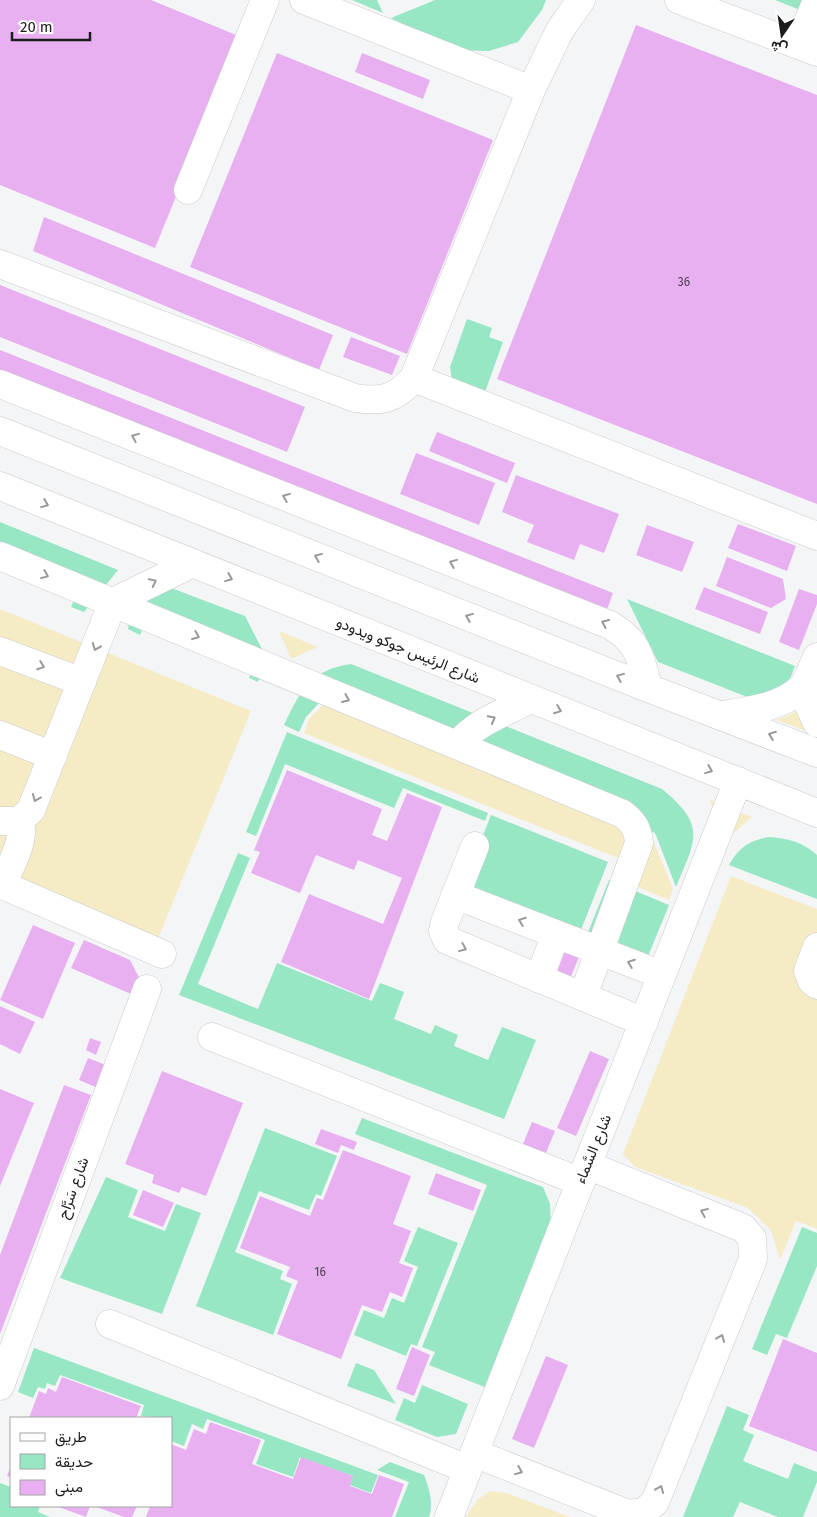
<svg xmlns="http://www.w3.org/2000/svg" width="817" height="1517" viewBox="0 0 817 1517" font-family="'Fira Sans',Vazirmatn,sans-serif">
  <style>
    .green { fill: #97e7c4 }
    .sand { fill: #f5ecc6 }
    .building { fill: #e8b0f1 }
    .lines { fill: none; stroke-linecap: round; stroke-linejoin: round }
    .minor-casing { stroke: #c9cacc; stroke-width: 29 }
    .minor { stroke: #fff; stroke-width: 28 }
    .oneway { stroke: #989999 }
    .labels { text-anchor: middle; stroke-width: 5; stroke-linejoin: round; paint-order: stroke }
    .number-label { font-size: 12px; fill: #4e4151 }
    .street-label { font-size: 15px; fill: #1b1c1c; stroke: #fff }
  </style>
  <rect width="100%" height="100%" fill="#f4f5f7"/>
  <path class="green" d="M 352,0 L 377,0 L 383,13 Z
    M 435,0 L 546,0 L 542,10 L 518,42 L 489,51 L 456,50 L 391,18 Z
    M 775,0 L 803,0 L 800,10 Z
    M 467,319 L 492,328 L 489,337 L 503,342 L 485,392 L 452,380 L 450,367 Z
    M 0,522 L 118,570 L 84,612 L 71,607 L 78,591 L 0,559 Z
    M 137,575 L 245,616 L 267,659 L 258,682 L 249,678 L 255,661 L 147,618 L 140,635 L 128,629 Z
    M 627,599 L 795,666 L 788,684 L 755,700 L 658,662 Z
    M 351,664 L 662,789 C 707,826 696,839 676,887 L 655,833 L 322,700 L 306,717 L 299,732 L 284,725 C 301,690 310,670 351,664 Z
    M 287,732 L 488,813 L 485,821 L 403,788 L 394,808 L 285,764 L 256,836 L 246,832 Z
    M 491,815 L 608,862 L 573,950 L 490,917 L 498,897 L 464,883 Z
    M 768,837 C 788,838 802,842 817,855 L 817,899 L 729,865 C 739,847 749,841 768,837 Z
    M 238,853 L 250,858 L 198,984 L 258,1009 L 277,963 L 372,1001 L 380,983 L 404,992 L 394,1019 L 431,1034 L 435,1025 L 458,1035 L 454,1046 L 488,1060 L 502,1027 L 536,1040 L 504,1119 L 179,995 Z
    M 609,880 L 669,905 L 640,976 L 580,952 Z
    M 362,1118 L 543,1187 L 550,1204 L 551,1229 L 487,1388 L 429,1365 L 435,1352 L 422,1347 L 487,1185 L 355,1134 Z
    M 265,1128 L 337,1156 L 321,1196 L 316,1194 L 309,1210 L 259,1191 L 235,1252 L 283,1271 L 280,1279 L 292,1284 L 273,1335 L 196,1306 Z
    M 106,1177 L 138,1190 L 128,1217 L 165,1231 L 176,1204 L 201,1213 L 162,1314 L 60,1278 Z
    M 418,1227 L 458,1243 L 417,1346 L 411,1344 L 406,1356 L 354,1335 L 364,1310 L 384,1318 L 392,1298 L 404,1303 L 418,1267 L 404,1261 Z
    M 802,1227 L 817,1233 L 817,1266 L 787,1338 L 776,1334 L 767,1355 L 752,1349 Z
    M 34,1348 L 378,1475 L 371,1493 L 350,1485 L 353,1476 L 300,1457 L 293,1477 L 256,1464 L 265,1440 L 207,1419 L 203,1429 L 192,1424 L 184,1446 L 171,1441 L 171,1418 L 141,1416 L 144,1405 L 60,1375 L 55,1386 L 47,1383 L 45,1389 L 38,1387 L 33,1398 L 18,1392 Z
    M 356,1363 L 374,1370 L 396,1404 L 347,1386 Z
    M 422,1385 L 468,1404 L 456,1434 L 437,1437 L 395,1420 L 404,1398 L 415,1403 Z
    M 727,1406 L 749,1415 L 743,1430 L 754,1435 L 743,1461 L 788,1479 L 794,1463 L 817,1472 L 817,1482 L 803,1517 L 778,1517 L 740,1502 L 733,1517 L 683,1517 Z
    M 390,1462 L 424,1475 C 429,1488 434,1503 429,1517 L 395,1517 L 409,1482 L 377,1470 Z
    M 0,1483 L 11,1487 L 11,1506 L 40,1506 L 38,1512 L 50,1517 L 0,1517 Z"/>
  <path class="sand" d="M 0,609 L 251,711 L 155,946 L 0,882 Z
    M 279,631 L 318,647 L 291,659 Z
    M 323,705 L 651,835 L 673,889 L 669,900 L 611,876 L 618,858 L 304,733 L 309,719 Z
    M 802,709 L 813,734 L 777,720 Z
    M 710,800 L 752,817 L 722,843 Z
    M 731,876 L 817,909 L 817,1229 L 796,1221 L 780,1260 L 771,1230 L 748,1208 L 635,1167 L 623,1154 Z
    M 490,1491 L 507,1493 L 570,1517 L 466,1517 L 478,1499 Z"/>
  <path class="building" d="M 0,0 L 151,0 L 241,37 L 155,248 L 0,185 Z
    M 636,25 L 817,95 L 817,504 L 497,379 Z
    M 277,53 L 493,140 L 407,354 L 190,267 Z
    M 362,53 L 430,80 L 423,99 L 355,72 Z
    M 44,217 L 333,335 L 319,370 L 33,251 Z
    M 0,285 L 305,407 L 287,452 L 0,337 Z
    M 351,337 L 400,356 L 392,375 L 343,357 Z
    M 0,350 L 613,593 L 604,618 L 0,378 Z
    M 437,432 L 515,463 L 507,483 L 429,451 Z
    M 416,453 L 495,483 L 479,525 L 400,494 Z
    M 516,475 L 619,514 L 604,553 L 580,544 L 574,560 L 527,542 L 534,525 L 502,512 Z
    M 738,524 L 796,546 L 787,571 L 728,548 Z
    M 647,525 L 694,542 L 682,572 L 636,555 Z
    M 727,557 L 783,579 L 786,599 L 771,608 L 716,586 Z
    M 704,587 L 768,612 L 760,634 L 695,609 Z
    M 799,589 L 817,595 L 817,604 L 799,650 L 779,642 Z
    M 287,770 L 382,809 L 372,835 L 387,841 L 407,793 L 442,807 L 369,999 L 281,962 L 309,894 L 383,924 L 402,878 L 358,860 L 354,870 L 316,855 L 300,893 L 251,873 L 260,852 L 254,850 Z
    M 33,925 L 75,943 L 43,1019 L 0,1000 Z
    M 84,940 L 130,960 L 143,985 L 138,997 L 71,968 Z
    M 558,949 L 579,957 L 567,986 L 546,977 Z
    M 0,1006 L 35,1022 L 20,1054 L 0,1044 Z
    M 90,1038 L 101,1042 L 96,1055 L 86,1050 Z
    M 590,1051 L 609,1059 L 576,1136 L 557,1128 Z
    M 88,1058 L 108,1066 L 98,1088 L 79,1080 Z
    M 162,1071 L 243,1103 L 206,1196 L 182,1187 L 179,1193 L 152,1183 L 154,1175 L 125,1164 Z
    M 64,1085 L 91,1095 L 0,1334 L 0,1255 Z
    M 0,1089 L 34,1103 L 0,1186 Z
    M 532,1122 L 555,1131 L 546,1153 L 523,1144 Z
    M 321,1129 L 357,1142 L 354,1150 L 341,1145 L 338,1153 L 315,1144 Z
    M 343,1150 L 411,1176 L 393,1224 L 411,1231 L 399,1263 L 413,1268 L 402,1297 L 390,1292 L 382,1312 L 362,1305 L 341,1359 L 277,1334 L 298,1281 L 286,1276 L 290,1267 L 240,1248 L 260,1196 L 310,1216 L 317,1198 L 323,1200 Z
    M 436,1173 L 481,1190 L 473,1211 L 428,1194 Z
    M 143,1190 L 174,1203 L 163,1227 L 133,1215 Z
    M 783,1339 L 817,1353 L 817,1452 L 749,1426 Z
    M 412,1347 L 430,1355 L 414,1396 L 396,1389 Z
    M 546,1356 L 568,1365 L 534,1448 L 512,1439 Z
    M 62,1377 L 141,1406 L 136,1418 L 29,1418 L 39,1391 L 46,1394 L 48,1388 L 56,1392 Z
    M 210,1422 L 261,1440 L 252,1464 L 293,1479 L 301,1457 L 353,1476 L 350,1486 L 372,1494 L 379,1475 L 404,1484 L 392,1517 L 146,1517 L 150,1506 L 171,1506 L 171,1444 L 186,1450 L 194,1429 L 206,1434 Z
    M 11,1466 L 11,1478 L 7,1476 Z
    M 56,1506 L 90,1506 L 86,1517 Z
    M 94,1506 L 137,1506 L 132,1517 L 124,1517 Z"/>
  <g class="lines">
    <defs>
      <path id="minor" d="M 304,0 L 531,90
        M 679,0 L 817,52
        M 799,45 L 817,0
        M 188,190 L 265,0
        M 0,264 L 355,398 C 383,402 395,399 414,378 L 531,90 L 560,30 L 581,0
        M 414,378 L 817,536
        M 0,384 L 610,625 C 639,642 641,658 648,688
        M 0,431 L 648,688 L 817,753
        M 0,486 L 817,813
        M 0,556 L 623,814 C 634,823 638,829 639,843 L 583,996
        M 0,651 L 82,682
        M 801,688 L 817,723
        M 721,715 C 747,711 781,708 801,688 C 808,681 812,667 817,657
        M 0,735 L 53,756
        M 458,745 C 473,723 507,712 530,699
        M 0,821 L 19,821 L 31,810 L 113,602 L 193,563
        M 475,846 L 445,922 L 443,931 L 447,940 L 644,1022
        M 0,884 L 162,954
        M 2,885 C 9,868 27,839 19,821
        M 455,895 L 662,975
        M 817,947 L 808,971 L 812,981 L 817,985
        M 539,979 L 556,934
        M 212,1037 L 581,1182
        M 110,1324 L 467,1469
        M 0,1386 L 147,989
        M 474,1453 L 628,1514 L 644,1512 L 655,1502 L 753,1259 L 752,1238 L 743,1228 L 587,1165
        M 449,1517 L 738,781"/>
    </defs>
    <use href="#minor" class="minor-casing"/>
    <use href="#minor" class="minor"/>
  </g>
  <defs><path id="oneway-chevron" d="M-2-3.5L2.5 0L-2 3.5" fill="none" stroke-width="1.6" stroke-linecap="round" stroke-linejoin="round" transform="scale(1.25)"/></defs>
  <g class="oneway">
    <use href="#oneway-chevron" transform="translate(135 437) rotate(-158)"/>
    <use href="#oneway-chevron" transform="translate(286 497) rotate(-158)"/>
    <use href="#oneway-chevron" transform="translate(45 504) rotate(22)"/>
    <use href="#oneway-chevron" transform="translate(318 557) rotate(-158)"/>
    <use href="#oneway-chevron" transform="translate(453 563) rotate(-158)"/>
    <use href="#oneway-chevron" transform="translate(45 575) rotate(22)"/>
    <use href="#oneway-chevron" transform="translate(229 578) rotate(22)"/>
    <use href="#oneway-chevron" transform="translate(153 582) rotate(-26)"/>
    <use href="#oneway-chevron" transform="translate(469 617) rotate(-158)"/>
    <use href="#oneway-chevron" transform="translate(605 623) rotate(-157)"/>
    <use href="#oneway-chevron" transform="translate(196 636) rotate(23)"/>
    <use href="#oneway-chevron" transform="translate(96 647) rotate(112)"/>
    <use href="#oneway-chevron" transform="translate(41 666) rotate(21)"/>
    <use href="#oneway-chevron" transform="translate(620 677) rotate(-158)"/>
    <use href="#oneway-chevron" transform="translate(346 699) rotate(23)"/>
    <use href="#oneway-chevron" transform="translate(558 710) rotate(21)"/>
    <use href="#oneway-chevron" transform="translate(492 719) rotate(-28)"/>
    <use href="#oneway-chevron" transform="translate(772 735) rotate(-159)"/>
    <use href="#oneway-chevron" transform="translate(709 770) rotate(22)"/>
    <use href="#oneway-chevron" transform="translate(36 798) rotate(112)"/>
    <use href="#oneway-chevron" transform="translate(522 921) rotate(-159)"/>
    <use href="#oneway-chevron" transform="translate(463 948) rotate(22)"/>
    <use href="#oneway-chevron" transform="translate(631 963) rotate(-159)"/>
    <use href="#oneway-chevron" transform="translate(704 1212) rotate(-158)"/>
    <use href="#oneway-chevron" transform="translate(721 1338) rotate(-68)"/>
    <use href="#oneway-chevron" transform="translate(519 1471) rotate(22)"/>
    <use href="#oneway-chevron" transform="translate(660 1489) rotate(-68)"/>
  </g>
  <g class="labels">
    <g class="number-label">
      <text x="684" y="286">36</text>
      <text x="320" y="1276">16</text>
    </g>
    <g class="street-label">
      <text transform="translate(408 650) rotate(22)" y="5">شارع الرئيس جوكو ويدودو</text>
      <text transform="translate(593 1149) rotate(-68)" y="5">شارع السَّماء</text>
      <text transform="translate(73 1188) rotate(-70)" y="5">شارع سَرَّاح</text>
    </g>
  </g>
  <rect x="10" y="1417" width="162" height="90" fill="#ffffff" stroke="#a4a4a4"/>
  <rect x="20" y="1433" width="25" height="8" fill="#ffffff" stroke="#a4a4a4"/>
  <text x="55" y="1442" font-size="15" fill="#1b1c1c">طريق</text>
  <rect x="20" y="1454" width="25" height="15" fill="#97e7c4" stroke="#a4a4a4"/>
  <text x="55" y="1467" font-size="15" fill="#1b1c1c">حديقة</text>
  <rect x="20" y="1480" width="25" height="15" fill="#e8b0f1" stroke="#a4a4a4"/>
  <text x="55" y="1492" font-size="15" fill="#1b1c1c">مبنى</text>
  <g transform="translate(782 35) rotate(193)" stroke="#ffffff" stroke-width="4" paint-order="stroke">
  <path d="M0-4L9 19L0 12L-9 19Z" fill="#1b1c1c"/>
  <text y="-8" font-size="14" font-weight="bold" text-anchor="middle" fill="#1b1c1c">ش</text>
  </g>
  <path d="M12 32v8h78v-8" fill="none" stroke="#1b1c1c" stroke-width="2.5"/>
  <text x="20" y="32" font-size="15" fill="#1b1c1c" stroke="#ffffff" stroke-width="4" paint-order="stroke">20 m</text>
</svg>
